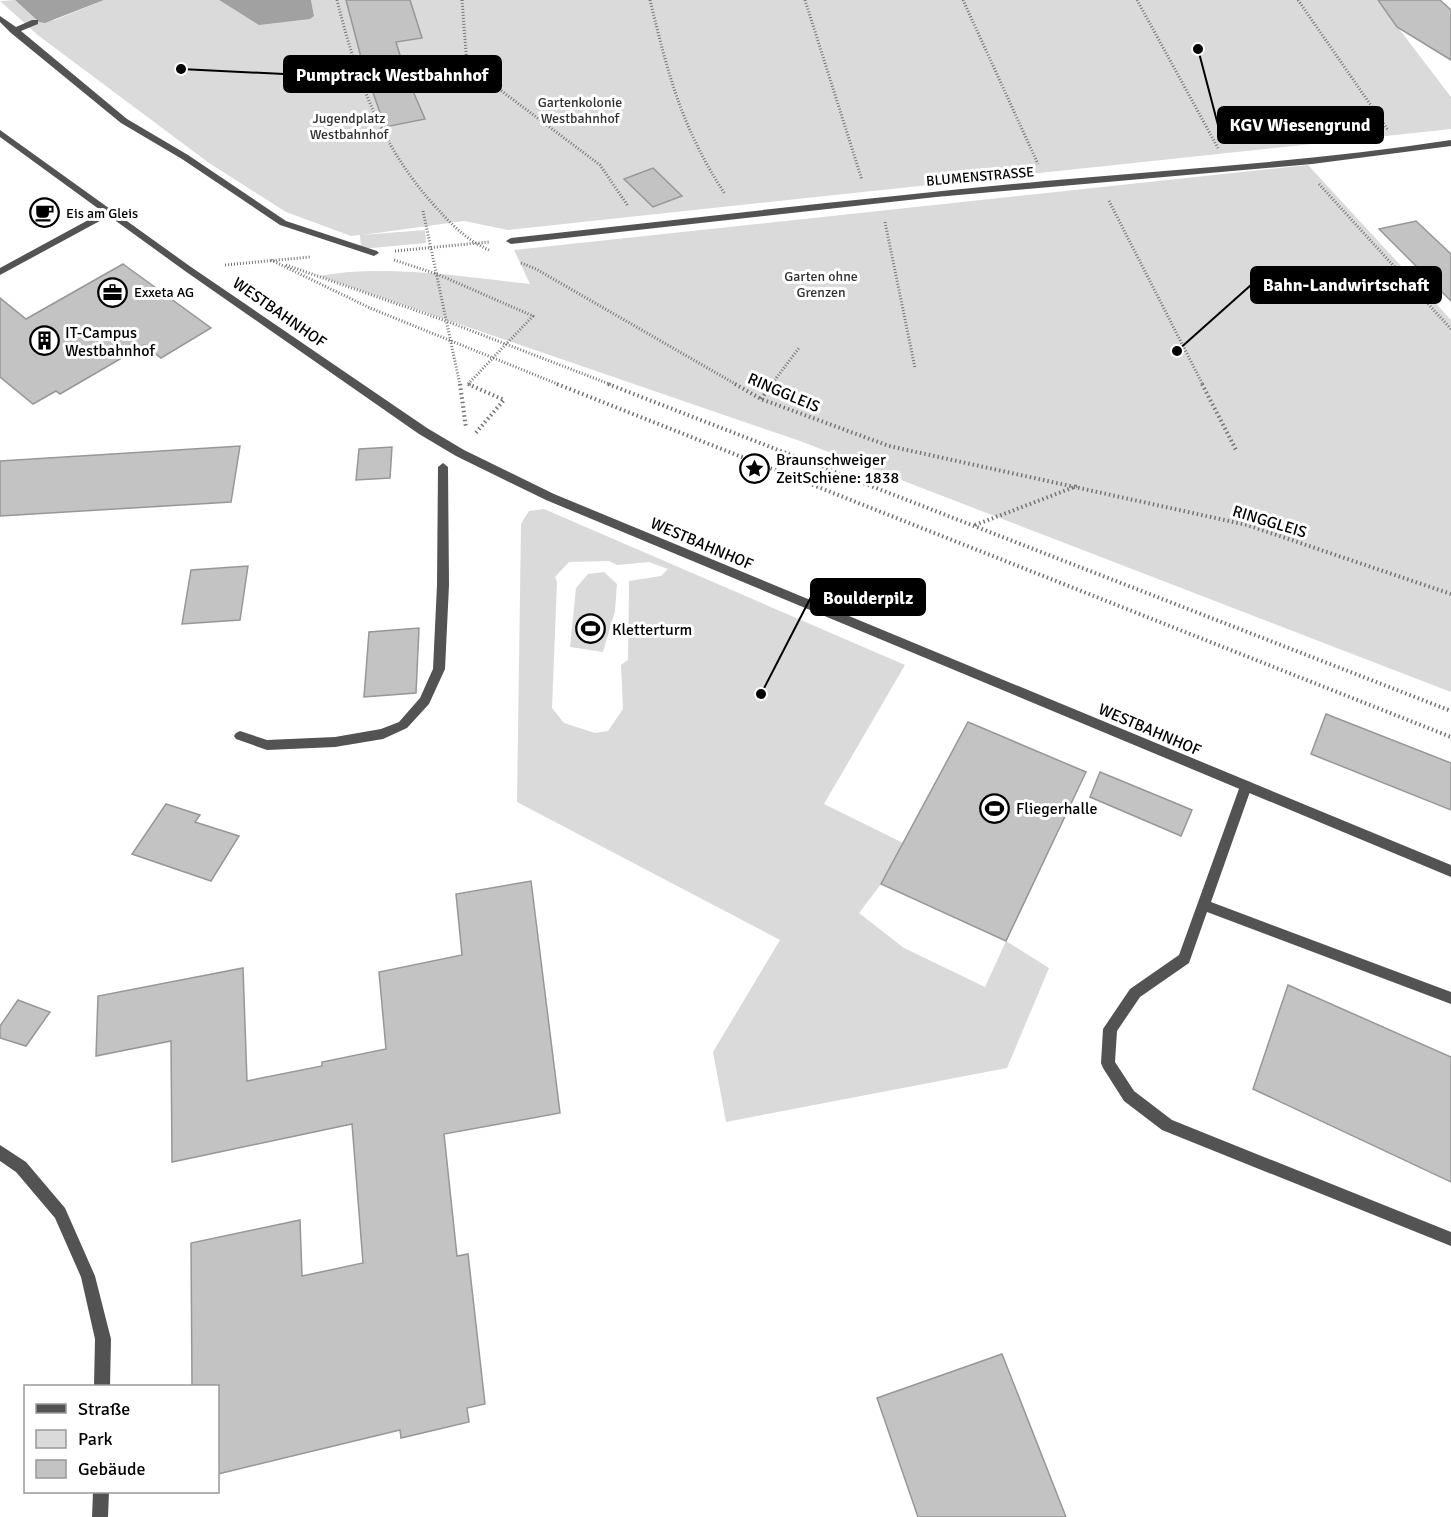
<svg xmlns="http://www.w3.org/2000/svg" width="1451" height="1517" viewBox="0 0 1451 1517" font-family="Signika,sans-serif">
  <style>
    .green { fill: #dadada; fill-rule: evenodd }
    .water { fill: #a1a1a1 }
    .building { fill: #c3c3c3; stroke: #979797; stroke-width: 1.5 }
    .lines { fill: none; stroke-linecap: round; stroke-linejoin: round }
    .path-far1 { stroke: #757575; stroke-width: 3; stroke-dasharray: 1 2; stroke-linecap: butt }
    .path { stroke: #757575; stroke-width: 4; stroke-dasharray: 1.5 3; stroke-linecap: butt }
    .service { fill: #535353; fill-rule: evenodd }
    .minor { fill: #535353; fill-rule: evenodd }
    .labels { text-anchor: middle; stroke-width: 6; stroke-linejoin: round; paint-order: stroke }
    .far-park-label { font-size: 14px; fill: #313131; stroke: #fff }
    .far-street-label { font-size: 14px; fill: #000; stroke: #fff }
    .far-poi-label { font-size: 14px; fill: #000; stroke: #fff; text-anchor: start }
    .street-label { font-size: 16px; fill: #000; stroke: #fff }
    .poi-label { font-size: 16px; fill: #000; stroke: #fff; text-anchor: start }
    .leader { fill: none; stroke: #000; stroke-width: 2 }
    .callout-dot { fill: #000; stroke: #fff; stroke-width: 2 }
    .callout { fill: #000; stroke: #000; stroke-width: 2 }
    .callout-label { font-size: 18px; text-anchor: middle; font-weight: bold; fill: #fff }
  </style>
  <rect width="100%" height="100%" fill="#fff"/>
  <path class="green" d="M 15,0 L 39,22 L 55,20 L 104,0 L 219,0 L 254,22 L 314,16 L 311,0 L 1377,0 L 1451,97 L 1451,129 L 508,230 L 464,221 L 362,235 L 425,230 L 426,243 L 361,249 L 360,235 L 351,236 L 286,212 L 209,163 L 39,36 L 0,1 Z
    M 1308,165 L 1451,320 L 1451,692 L 800,441 L 319,276 C 385,264 464,277 530,284 L 514,250 Z
    M 544,509 L 905,665 L 824,804 L 903,843 L 881,884 L 859,913 L 904,948 L 985,987 L 1006,941 L 1049,968 L 1007,1068 L 726,1122 L 713,1052 L 780,940 L 517,802 L 521,524 L 529,511 ZM 609,561 L 617,565 L 649,562 L 668,569 L 661,576 L 629,581 L 628,660 L 621,665 L 623,709 L 608,731 L 595,733 L 564,723 L 552,708 L 557,582 L 555,577 L 569,562 Z
    M 604,572 L 617,584 L 615,611 L 603,652 L 570,647 L 576,588 L 588,574 Z"/>
  <path class="water" d="M 15,0 L 104,0 L 45,23 L 39,22 Z
    M 219,0 L 311,0 L 314,16 L 310,19 L 259,25 Z"/>
  <path class="building" d="M 346,0 L 410,0 L 422,38 L 396,42 L 406,75 L 425,119 L 385,127 L 362,61 Z
    M 1378,0 L 1440,0 L 1451,10 L 1451,60 L 1397,27 Z
    M 653,168 L 682,196 L 653,207 L 624,179 Z
    M 1416,221 L 1451,254 L 1451,301 L 1379,229 Z
    M 123,264 L 211,328 L 161,358 L 144,345 L 60,394 L 56,391 L 33,404 L 0,377 L 0,298 L 26,319 Z
    M 240,446 L 231,502 L 0,516 L 0,461 Z
    M 392,447 L 390,478 L 356,480 L 359,449 Z
    M 248,566 L 240,620 L 182,624 L 191,570 Z
    M 419,628 L 416,693 L 364,697 L 369,632 Z
    M 1326,714 L 1451,763 L 1451,810 L 1311,754 Z
    M 968,722 L 1086,772 L 1006,941 L 881,884 Z
    M 1100,772 L 1192,810 L 1181,836 L 1090,797 Z
    M 166,804 L 200,815 L 195,822 L 239,836 L 211,881 L 132,854 Z
    M 531,881 L 560,1113 L 444,1134 L 457,1256 L 468,1254 L 485,1404 L 467,1408 L 469,1422 L 401,1438 L 400,1430 L 218,1474 L 218,1386 L 192,1386 L 191,1243 L 300,1220 L 302,1276 L 363,1263 L 352,1124 L 172,1162 L 171,1041 L 96,1056 L 98,996 L 243,968 L 247,1081 L 322,1066 L 322,1062 L 386,1049 L 379,972 L 462,955 L 456,894 Z
    M 1288,985 L 1451,1057 L 1451,1182 L 1253,1089 Z
    M 18,1000 L 50,1012 L 26,1046 L 0,1038 L 0,1026 Z
    M 1002,1354 L 1066,1517 L 918,1517 L 877,1398 Z"/>
  <g class="lines">
    <path class="path-far1" d="M 337,0 C 356,76 380,145 433,204 C 450,223 466,240 489,250
      M 462,0 L 467,65 L 600,165 L 628,206
      M 650,0 C 668,74 682,129 725,194
      M 805,0 L 862,180
      M 963,0 L 1038,164
      M 1137,0 L 1218,148
      M 1298,0 L 1388,130
      M 1319,184 L 1451,329
      M 1109,201 L 1203,385
      M 423,211 L 460,385
      M 885,222 L 915,368
      M 395,251 L 489,242
      M 271,260 L 370,308 L 560,385
      M 394,260 L 437,274 L 533,316 L 468,384 L 471,385
      M 521,263 L 536,269 L 737,385
      M 225,265 L 310,257
      M 286,265 L 446,321 L 612,385
      M 771,385 L 799,348"/>
    <path class="path" d="M 460,384 L 466,428
      M 468,384 L 504,400 L 474,435
      M 557,384 L 1451,737
      M 608,384 L 1451,711
      M 735,384 L 761,399 L 889,446 L 1247,525 L 1451,594
      M 1202,384 L 1236,450
      M 761,399 L 772,384
      M 975,525 L 1077,486"/>
    <path class="service" d="M 0,16 L 16,27 L 32,20 L 38,20 L 38,24 L 21,31 L 127,119 L 188,155 L 286,221 L 377,251 L 379,253 L 374,256 L 371,255 L 280,225 L 182,159 L 121,123 L 11,33 L 0,22 Z
      M 443,463 L 448,467 L 449,585 L 445,669 L 429,704 L 407,728 L 383,739 L 335,747 L 267,750 L 236,739 L 234,736 L 236,733 L 240,731 L 267,740 L 335,737 L 381,729 L 399,722 L 420,698 L 433,669 L 437,585 L 438,467 Z
      M 1246,781 L 1250,782 L 1252,786 L 1211,902 L 1451,992 L 1451,1004 L 1207,912 L 1189,963 L 1140,997 L 1117,1031 L 1115,1062 L 1134,1091 L 1172,1120 L 1451,1232 L 1451,1246 L 1162,1130 L 1124,1101 L 1103,1068 L 1101,1063 L 1103,1029 L 1130,989 L 1179,955 L 1240,786 L 1242,782 Z"/>
    <path class="minor" d="M 0,130 L 191,267 L 427,428 L 464,450 L 554,494 L 1451,865 L 1451,877 L 546,500 L 456,456 L 419,434 L 185,271 L 109,216 L 0,275 L 0,268 L 103,212 L 0,137 Z
      M 1451,140 L 1451,146 L 1312,164 L 936,197 L 511,244 L 506,241 L 511,238 C 689,218 867,198 1045,181 C 1180,169 1316,161 1451,140 Z
      M 0,1145 L 26,1162 L 65,1208 L 95,1276 L 111,1339 L 110,1386 L 94,1386 L 95,1339 L 81,1277 L 55,1218 L 16,1172 L 0,1161 Z
      M 93,1492 L 109,1492 L 108,1517 L 92,1517 Z"/>
  </g>
  <defs>
    <symbol id="cafe-ring" viewBox="-11 -11 22 22"><circle r="9.5" fill="#fff" stroke="#000" stroke-width="1.5"/><path d="M-5.5-4.5H6V0H3Q3 3.5 0 3.5H-2.5Q-5.5 3.5-5.5 0ZM3-3.2v2h1.7v-2ZM-6 4.5H4V6H-6Z" fill="#000"/></symbol>
    <symbol id="office-ring" viewBox="-11 -11 22 22"><circle r="9.5" fill="#fff" stroke="#000" stroke-width="1.5"/><path d="M-6-3h4V-5.5h4V-3h4V5H-6ZM-1-4.5V-3h2v-1.5ZM-6 0V1H6V0Z" fill="#000"/></symbol>
    <symbol id="building-ring" viewBox="-11 -11 22 22"><circle r="9.5" fill="#fff" stroke="#000" stroke-width="1.5"/><path d="M-4-6H4V6H1V3H-1V6H-4ZM-2.5-4.3h1.7v1.8h-1.7ZM.8-4.3h1.7v1.8H.8ZM-2.5-1h1.7V.8h-1.7ZM.8-1h1.7V.8H.8Z" fill="#000"/></symbol>
    <symbol id="sight-ring" viewBox="-11 -11 22 22"><circle r="9.5" fill="#fff" stroke="#000" stroke-width="1.5"/><path d="M0-6L1.8-2.2L6-1.7L2.9 1.2L3.7 5.4L0 3.3L-3.7 5.4L-2.9 1.2L-6-1.7L-1.8-2.2Z" fill="#000"/></symbol>
    <symbol id="stadium-ring" viewBox="-11 -11 22 22"><circle r="9.5" fill="#fff" stroke="#000" stroke-width="1.5"/><path d="M0-5a6.5 5 0 1 0 0 10a6.5 5 0 1 0 0-10ZM-3.5-1.8h7v3.6h-7Z" fill="#000"/></symbol>
  </defs>
  <g fill-rule="evenodd">
    <use href="#cafe-ring" x="28" y="196" width="33" height="33"/>
    <use href="#office-ring" x="96" y="276" width="33" height="33"/>
    <use href="#building-ring" x="28" y="324" width="33" height="33"/>
    <use href="#sight-ring" x="738" y="452" width="33" height="33"/>
    <use href="#stadium-ring" x="574" y="612" width="33" height="33"/>
    <use href="#stadium-ring" x="978" y="792" width="33" height="33"/>
  </g>
  <g class="labels">
    <g class="far-park-label">
      <text x="580" y="107">Gartenkolonie<tspan x="580" dy="16">Westbahnhof</tspan></text>
      <text x="349" y="123">Jugendplatz<tspan x="349" dy="16">Westbahnhof</tspan></text>
      <text x="821" y="281">Garten ohne<tspan x="821" dy="16">Grenzen</tspan></text>
    </g>
    <g class="far-street-label">
      <text transform="translate(980 176) rotate(-5)" y="5">BLUMENSTRASSE</text>
    </g>
    <g class="far-poi-label">
      <text x="66" y="218">Eis am Gleis</text>
      <text x="134" y="297">Exxeta AG</text>
    </g>
    <g class="street-label">
      <text transform="translate(280 312) rotate(35)" y="6">WESTBAHNHOF</text>
      <text transform="translate(784 392) rotate(23)" y="6">RINGGLEIS</text>
      <text transform="translate(1270 521) rotate(17)" y="6">RINGGLEIS</text>
      <text transform="translate(702 543) rotate(23)" y="6">WESTBAHNHOF</text>
      <text transform="translate(1150 729) rotate(23)" y="6">WESTBAHNHOF</text>
    </g>
    <g class="poi-label">
      <text x="65" y="338">IT-Campus<tspan x="65" dy="18">Westbahnhof</tspan></text>
      <text x="776" y="465">Braunschweiger<tspan x="776" dy="18">ZeitSchiene: 1838</tspan></text>
      <text x="612" y="635">Kletterturm</text>
      <text x="1016" y="814">Fliegerhalle</text>
    </g>
  </g>
  <path class="leader" d="M181 69L284 74M1198 49L1218 125M1177 351L1251 285M761 694L811 597"/>
  <g class="callout-dot">
    <circle cx="181" cy="69" r="6"/>
    <circle cx="1198" cy="49" r="6"/>
    <circle cx="1177" cy="351" r="6"/>
    <circle cx="761" cy="694" r="6"/>
  </g>
  <g class="callout">
    <rect x="284" y="56" width="217" height="36" rx="6"/>
    <rect x="1218" y="107" width="165" height="36" rx="6"/>
    <rect x="1251" y="267" width="190" height="36" rx="6"/>
    <rect x="811" y="579" width="114" height="36" rx="6"/>
  </g>
  <g class="callout-label">
    <text x="392" y="81">Pumptrack Westbahnhof</text>
    <text x="1300" y="131">KGV Wiesengrund</text>
    <text x="1346" y="291">Bahn-Landwirtschaft</text>
    <text x="868" y="604">Boulderpilz</text>
  </g>
  <rect x="24" y="1385" width="195" height="108" fill="#ffffff" stroke="#999999" stroke-width="1.5"/>
  <rect x="36" y="1404" width="30" height="9" fill="#535353" stroke="#999999" stroke-width="1.5"/>
  <text x="78" y="1415" font-size="18" fill="#000000">Straße</text>
  <rect x="36" y="1430" width="30" height="18" fill="#dadada" stroke="#999999" stroke-width="1.5"/>
  <text x="78" y="1445" font-size="18" fill="#000000">Park</text>
  <rect x="36" y="1460" width="30" height="18" fill="#c3c3c3" stroke="#999999" stroke-width="1.5"/>
  <text x="78" y="1475" font-size="18" fill="#000000">Gebäude</text>
</svg>
